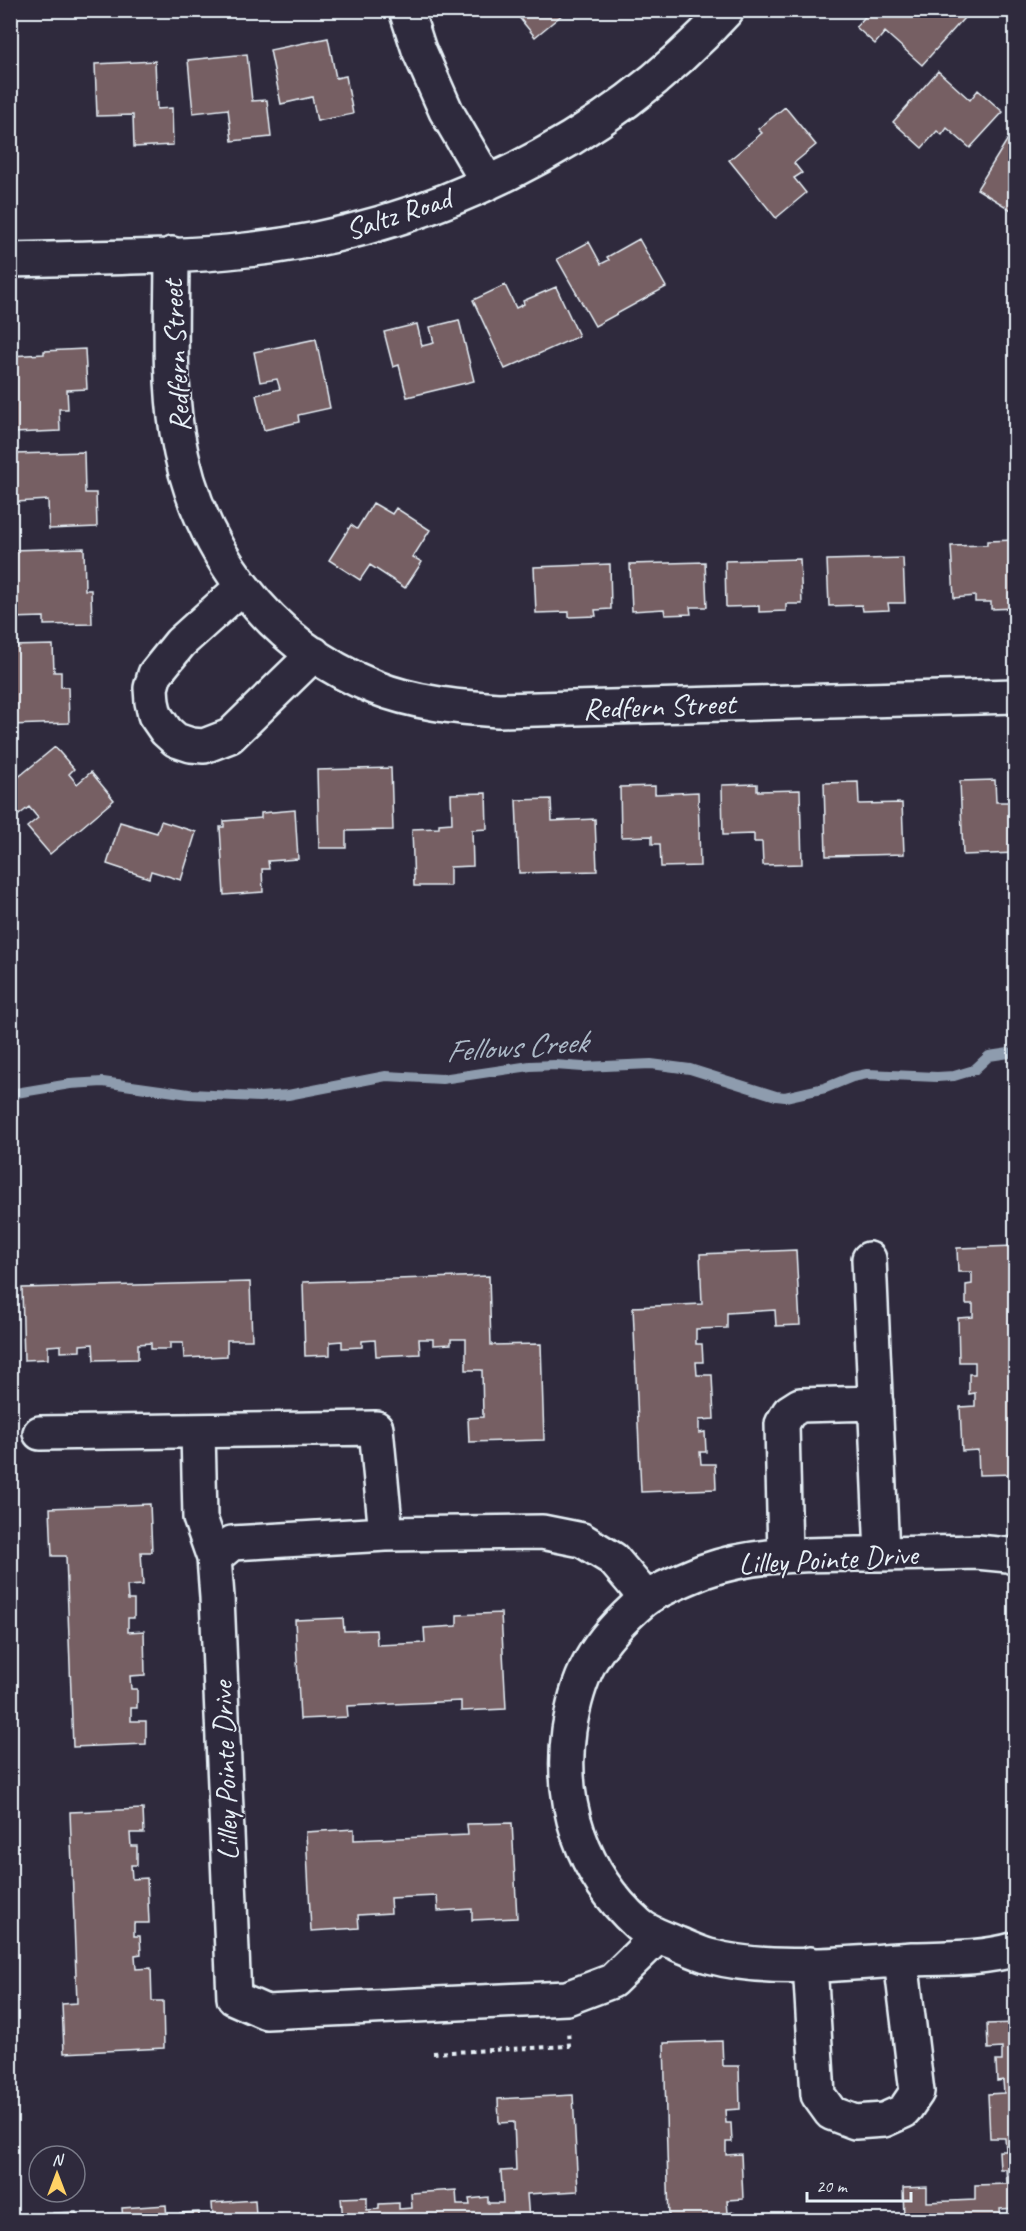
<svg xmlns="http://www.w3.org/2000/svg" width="1026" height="2231" viewBox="0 0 1026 2231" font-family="Caveat,sans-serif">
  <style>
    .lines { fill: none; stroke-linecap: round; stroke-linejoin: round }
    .stream { stroke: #8e9cae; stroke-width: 10 }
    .building { fill: #765f64; stroke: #e8f1f8; stroke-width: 1.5 }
    .minor-casing { stroke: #e8f1f8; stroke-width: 38 }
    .path { stroke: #e8f1f8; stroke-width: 4; stroke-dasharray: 4.5 4.5; stroke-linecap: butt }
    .minor { stroke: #2f2a3d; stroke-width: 33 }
    .labels { text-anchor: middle; stroke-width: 4.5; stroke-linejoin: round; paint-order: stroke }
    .street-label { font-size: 30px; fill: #e8f1f8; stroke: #2f2a3d }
    .water-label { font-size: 32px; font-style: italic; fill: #acb9c7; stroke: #2f2a3d }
  </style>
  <rect width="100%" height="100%" fill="#2f2a3d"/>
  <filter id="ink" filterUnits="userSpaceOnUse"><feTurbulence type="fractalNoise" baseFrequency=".0167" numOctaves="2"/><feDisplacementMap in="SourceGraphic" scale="12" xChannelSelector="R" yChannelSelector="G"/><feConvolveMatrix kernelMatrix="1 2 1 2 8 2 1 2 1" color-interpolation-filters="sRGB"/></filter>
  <g filter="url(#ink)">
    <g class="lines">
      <path class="stream" d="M 10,1094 L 70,1084 L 103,1082 L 189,1094 L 259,1097 L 288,1095 L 386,1076 L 442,1079 L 530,1066 L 555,1065 L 583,1067 L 651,1064 L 690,1069 L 776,1096 L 785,1097 L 825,1088 L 852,1077 L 867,1074 L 937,1077 L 954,1076 L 974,1070 L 989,1056 L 1016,1052"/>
    </g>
    <path class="building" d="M 513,10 L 560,10 L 563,14 L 535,37 Z
      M 871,10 L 956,10 L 964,18 L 922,65 L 885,32 L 875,44 L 856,27 Z
      M 328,38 L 336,78 L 346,76 L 353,114 L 317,121 L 312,97 L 281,104 L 270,50 Z
      M 247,54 L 252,101 L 267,100 L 271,137 L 232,141 L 228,109 L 193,113 L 188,60 Z
      M 155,61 L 157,109 L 172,108 L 173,145 L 134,147 L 133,115 L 97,116 L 95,64 Z
      M 938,71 L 970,100 L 978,90 L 1003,112 L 970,148 L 947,128 L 942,135 L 937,131 L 922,148 L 893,122 Z
      M 785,107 L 816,145 L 794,163 L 802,173 L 794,178 L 806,193 L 776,218 L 729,160 L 762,133 L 758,129 Z
      M 1009,137 L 1016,141 L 1016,213 L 977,189 Z
      M 639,239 L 666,287 L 595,326 L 557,259 L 589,242 L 601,264 L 609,260 L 607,257 Z
      M 505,285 L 516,308 L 524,304 L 523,301 L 556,287 L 579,336 L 505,369 L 473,300 Z
      M 459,320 L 474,381 L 407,397 L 399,365 L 393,367 L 384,332 L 417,324 L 422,346 L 434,343 L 430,327 Z
      M 316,339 L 330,408 L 298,415 L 299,422 L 264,430 L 256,395 L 280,389 L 277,379 L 260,382 L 254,352 Z
      M 85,349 L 87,389 L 67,390 L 68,409 L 59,409 L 60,431 L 13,433 L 10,356 L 44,354 L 44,351 Z
      M 84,452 L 85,493 L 96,493 L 97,527 L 49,529 L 48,500 L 16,502 L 15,454 Z
      M 373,503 L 392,514 L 396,508 L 430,530 L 413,557 L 422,562 L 405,588 L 370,565 L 360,580 L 329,560 L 351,525 L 357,529 Z
      M 1016,540 L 1016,608 L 991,609 L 991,602 L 975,602 L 975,596 L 954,598 L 951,546 L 987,545 L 987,541 Z
      M 84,548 L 85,590 L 91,590 L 92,624 L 44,625 L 44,617 L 10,618 L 10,550 Z
      M 903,558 L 905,603 L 888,603 L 889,610 L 863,611 L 862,605 L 829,606 L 827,560 Z
      M 800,559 L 802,604 L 786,604 L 786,611 L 759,612 L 759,606 L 726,607 L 725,561 Z
      M 705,562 L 707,607 L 690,607 L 691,614 L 665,615 L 664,609 L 632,611 L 630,564 Z
      M 610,564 L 611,609 L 595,610 L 596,616 L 569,617 L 569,612 L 536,613 L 534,567 Z
      M 53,645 L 54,672 L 61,672 L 61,687 L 68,687 L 69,723 L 10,725 L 10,646 Z
      M 55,747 L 74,769 L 69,774 L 77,784 L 91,772 L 114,800 L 50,854 L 27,827 L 38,818 L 29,807 L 15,818 L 10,813 L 10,784 Z
      M 391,768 L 393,830 L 346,831 L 346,848 L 319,848 L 317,770 Z
      M 995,780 L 996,802 L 1016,802 L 1016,853 L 963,855 L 960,781 Z
      M 858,782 L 859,804 L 902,803 L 904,854 L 826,856 L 824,783 Z
      M 757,784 L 757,791 L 800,790 L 802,864 L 763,865 L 762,842 L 754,842 L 754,834 L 723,835 L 722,785 Z
      M 655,786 L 655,794 L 698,792 L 700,866 L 661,867 L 660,844 L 652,844 L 652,836 L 621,837 L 620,787 Z
      M 486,793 L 487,829 L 472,830 L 473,866 L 450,867 L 450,886 L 414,886 L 412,829 L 439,828 L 439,824 L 452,823 L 451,794 Z
      M 551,799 L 552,821 L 595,819 L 597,871 L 519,873 L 516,800 Z
      M 295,810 L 298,859 L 268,861 L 269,869 L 262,869 L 263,892 L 224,895 L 220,827 L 224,827 L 224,821 L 261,818 L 261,813 Z
      M 161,821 L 196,832 L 181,880 L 151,871 L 149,878 L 107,864 L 120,822 L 157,833 Z
      M 1016,1246 L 1016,1474 L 979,1475 L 978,1450 L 962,1451 L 960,1407 L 975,1406 L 975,1393 L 969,1394 L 969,1374 L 975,1374 L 975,1362 L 959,1362 L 958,1318 L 973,1317 L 973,1304 L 966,1304 L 966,1285 L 972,1284 L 972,1272 L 958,1272 L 957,1248 Z
      M 796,1250 L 800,1325 L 776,1326 L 775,1310 L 727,1313 L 727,1328 L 696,1329 L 696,1344 L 702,1344 L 703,1362 L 696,1362 L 697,1375 L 712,1375 L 714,1419 L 699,1420 L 699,1433 L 705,1432 L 706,1452 L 700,1452 L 701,1464 L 715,1464 L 716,1489 L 641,1492 L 633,1307 L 702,1304 L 700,1254 Z
      M 489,1276 L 491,1345 L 541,1344 L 544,1440 L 469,1442 L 468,1418 L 483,1417 L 482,1370 L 466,1370 L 466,1339 L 451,1339 L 451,1344 L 433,1345 L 433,1339 L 419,1339 L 420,1354 L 376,1356 L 375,1340 L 362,1341 L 362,1347 L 342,1348 L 342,1341 L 330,1342 L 330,1355 L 305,1356 L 303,1282 Z
      M 250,1282 L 252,1340 L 227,1340 L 227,1356 L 184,1358 L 183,1343 L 170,1343 L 170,1349 L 151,1349 L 151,1343 L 138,1344 L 138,1359 L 94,1360 L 93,1344 L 80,1345 L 80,1351 L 61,1352 L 61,1345 L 48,1346 L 48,1359 L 24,1360 L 22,1288 Z
      M 150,1504 L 152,1552 L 141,1552 L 143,1585 L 127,1586 L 128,1600 L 134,1600 L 134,1618 L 128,1618 L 128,1632 L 144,1631 L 145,1675 L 130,1676 L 131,1689 L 137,1689 L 137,1708 L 131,1708 L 131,1721 L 146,1721 L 146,1744 L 73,1747 L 66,1556 L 52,1556 L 50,1508 Z
      M 501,1613 L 506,1709 L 461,1711 L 461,1701 L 347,1706 L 348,1717 L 300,1719 L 295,1620 L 343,1618 L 344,1631 L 376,1630 L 377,1645 L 425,1643 L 424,1628 L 457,1626 L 457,1615 Z
      M 143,1809 L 144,1833 L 130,1833 L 131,1846 L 137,1846 L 137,1865 L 131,1865 L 132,1879 L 147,1878 L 149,1923 L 134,1923 L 134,1936 L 140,1936 L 141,1954 L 135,1955 L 136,1969 L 151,1968 L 152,2001 L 163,2001 L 164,2048 L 64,2053 L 62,2004 L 77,2003 L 70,1812 Z
      M 512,1823 L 517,1918 L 472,1920 L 472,1909 L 438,1911 L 437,1896 L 390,1898 L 391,1913 L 358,1915 L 359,1928 L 311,1931 L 306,1832 L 354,1829 L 354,1840 L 468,1835 L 467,1824 Z
      M 1016,2023 L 1016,2208 L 1000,2209 L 1001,2220 L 904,2220 L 903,2188 L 927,2187 L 927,2202 L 975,2200 L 975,2185 L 1007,2184 L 1006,2169 L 1000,2169 L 999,2151 L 1006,2151 L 1005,2138 L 990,2138 L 988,2094 L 1004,2093 L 1003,2080 L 997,2081 L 996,2061 L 1002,2061 L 1002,2048 L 988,2049 L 987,2024 Z
      M 722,2041 L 723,2066 L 739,2066 L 740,2109 L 725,2110 L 726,2123 L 731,2123 L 732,2142 L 726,2142 L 726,2155 L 741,2154 L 743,2199 L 727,2200 L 728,2213 L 734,2212 L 734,2220 L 669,2220 L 664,2043 Z
      M 573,2095 L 578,2191 L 527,2194 L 529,2220 L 343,2220 L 341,2198 L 367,2197 L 367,2210 L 379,2209 L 379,2204 L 399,2203 L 399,2209 L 412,2208 L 411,2193 L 456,2190 L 457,2205 L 470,2205 L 469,2199 L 488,2197 L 488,2203 L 503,2203 L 501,2171 L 516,2170 L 514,2122 L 499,2123 L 498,2099 Z
      M 255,2200 L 256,2216 L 282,2215 L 282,2220 L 123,2220 L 122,2208 L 166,2205 L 167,2220 L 180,2220 L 180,2213 L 199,2212 L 199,2218 L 213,2217 L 212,2203 Z
      M 76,2212 L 77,2220 L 53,2220 L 53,2213 Z"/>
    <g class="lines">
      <defs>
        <path id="minor" d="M 406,10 L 419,50 L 446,111 L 488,183
          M 172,254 C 172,313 168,373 177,432 C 195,544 266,644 374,687 C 414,703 456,707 498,710 L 1016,696
          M 10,260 C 89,257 168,259 246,250 C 425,231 606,144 727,10
          M 242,587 L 180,643 L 155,674 L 151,688 L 152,702 L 155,715 L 166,731 L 176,740 L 191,745 L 204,746 L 230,736 L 314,654
          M 869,1259 L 882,1554
          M 198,1431 L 200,1518 L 214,1558
          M 40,1433 L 376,1428 L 386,1534
          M 785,1555 L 782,1424 L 789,1412 L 800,1405 L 876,1403
          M 1016,1558 L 1008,1555 L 977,1552 C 937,1553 896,1554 856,1554 C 802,1555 755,1553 704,1571 C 689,1577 656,1591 644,1600 C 624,1617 603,1639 590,1662 C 578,1684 573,1706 569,1730 C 559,1804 582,1873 638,1924 C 649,1934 665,1938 678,1944 C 688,1948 698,1953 709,1956 C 772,1973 847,1963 912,1959 C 945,1958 983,1959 1016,1949
          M 646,1598 L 613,1559 L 582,1540 L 542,1532 L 386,1534 L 232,1543 L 214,1558 L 217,1597 L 234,1998 L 266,2012 L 567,1998 L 612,1981 L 658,1936
          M 810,1964 L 818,2095 L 831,2113 L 855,2122 L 884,2120 L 904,2111 L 917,2092 L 901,1960"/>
      </defs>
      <use href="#minor" class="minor-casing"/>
      <path class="path" d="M 433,2053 L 569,2046 L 568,2030"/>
      <use href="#minor" class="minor"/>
    </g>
  </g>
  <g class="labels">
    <g class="street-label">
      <text transform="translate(398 214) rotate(-18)" y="10">Saltz Road</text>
      <text transform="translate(176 356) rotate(-93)" y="10">Redfern Street</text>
      <text transform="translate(659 706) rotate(-2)" y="10">Redfern Street</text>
      <text transform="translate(828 1559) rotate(-3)" y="10">Lilley Pointe Drive</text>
      <text transform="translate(225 1771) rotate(-92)" y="10">Lilley Pointe Drive</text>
    </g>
    <g class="water-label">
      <text transform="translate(516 1046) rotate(-4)" y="11">Fellows Creek</text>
    </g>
  </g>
  <rect width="1026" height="2231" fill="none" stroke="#2f2a3d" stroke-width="36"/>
  <rect x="18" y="18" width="990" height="2195" fill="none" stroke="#e8f1f8" stroke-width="2" filter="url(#ink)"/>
  <g transform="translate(57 2174)"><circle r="28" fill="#2f2a3d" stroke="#797a88" stroke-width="1.5"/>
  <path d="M0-4.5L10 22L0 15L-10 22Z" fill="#ffd166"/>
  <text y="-9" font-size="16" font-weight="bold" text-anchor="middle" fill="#e8f1f8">N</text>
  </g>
  <path d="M807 2192v9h104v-9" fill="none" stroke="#e8f1f8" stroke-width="3"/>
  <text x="816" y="2192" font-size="18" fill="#e8f1f8" stroke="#2f2a3d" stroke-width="4.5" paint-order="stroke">20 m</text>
</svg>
